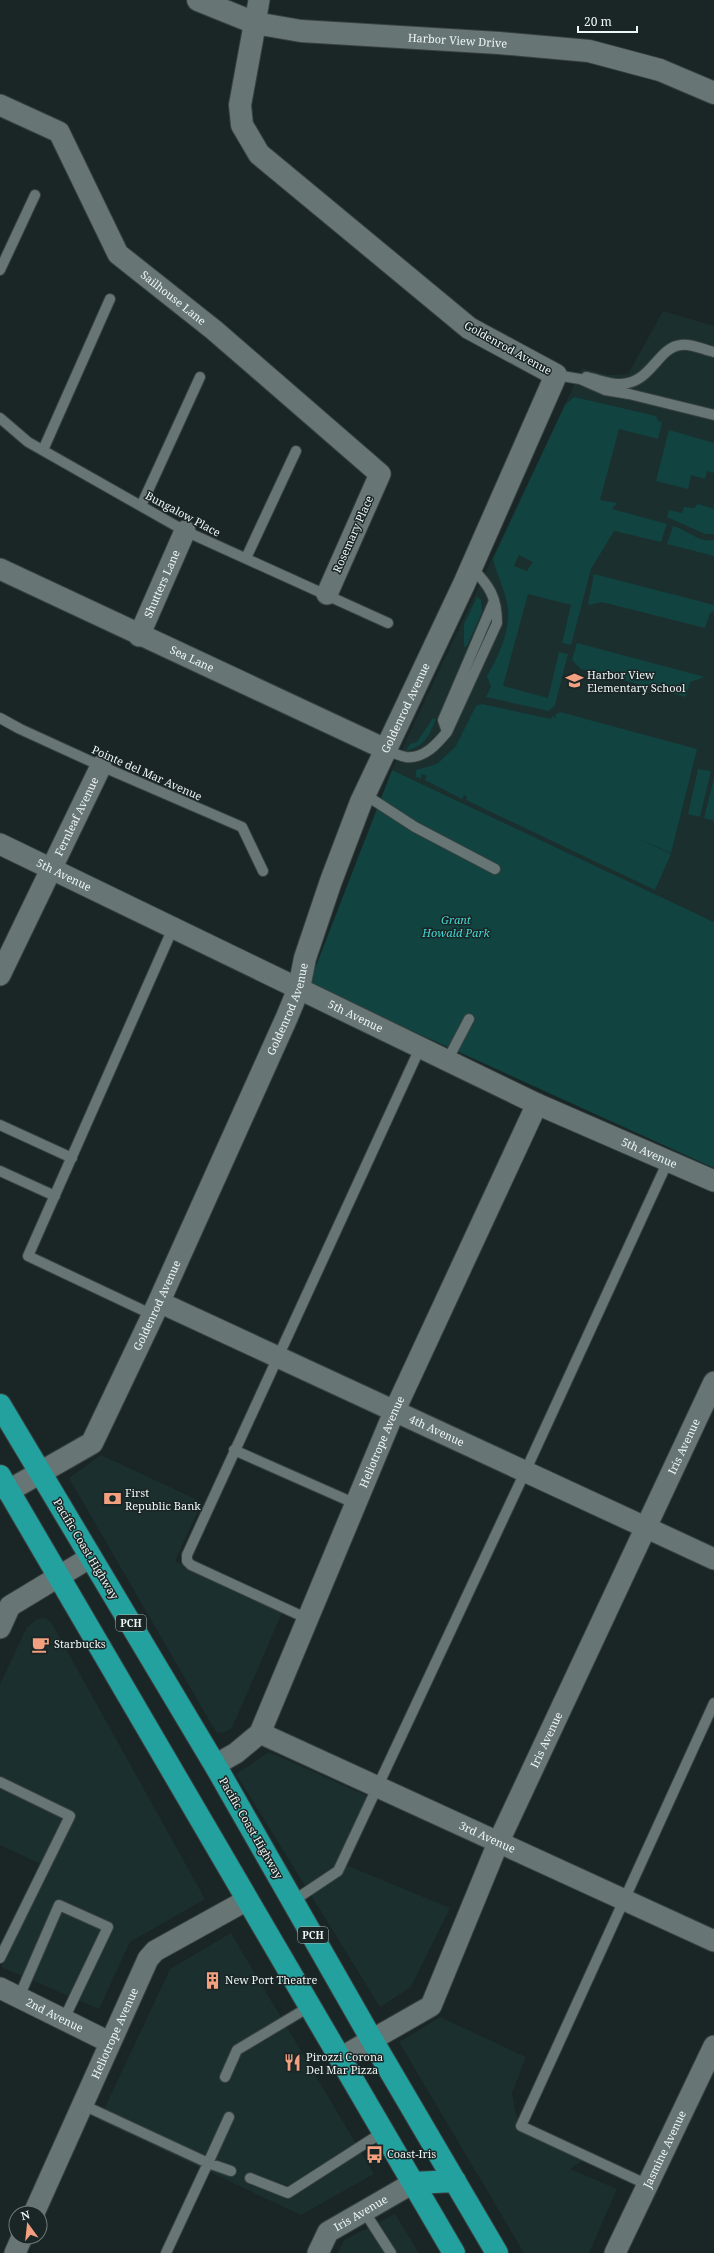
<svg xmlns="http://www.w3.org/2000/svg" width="714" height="2253" viewBox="0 0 714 2253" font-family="'Noto Serif',serif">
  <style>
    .built { fill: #1b2f2e }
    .green { fill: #114341; fill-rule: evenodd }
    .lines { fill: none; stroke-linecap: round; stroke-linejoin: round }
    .lane-casing { stroke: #384141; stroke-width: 12 }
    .street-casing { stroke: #384141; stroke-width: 23 }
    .secondary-casing { stroke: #384141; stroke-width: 24 }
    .highway-casing { stroke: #384141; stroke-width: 24 }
    .lane { stroke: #677574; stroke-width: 10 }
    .street { stroke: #677574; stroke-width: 21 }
    .secondary { stroke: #677574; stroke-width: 22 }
    .highway { stroke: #23a19e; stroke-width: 22 }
    .labels { text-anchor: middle; stroke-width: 3; stroke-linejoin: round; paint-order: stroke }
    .shield { fill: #1a2525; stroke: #aeb7b7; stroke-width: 1 }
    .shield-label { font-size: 10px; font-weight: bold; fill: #eef6f5 }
    .street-label { font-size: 11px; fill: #eef6f5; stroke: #1a2525 }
    .poi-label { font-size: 11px; fill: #eef6f5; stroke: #1a2525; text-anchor: start }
    .park-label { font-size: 11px; font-style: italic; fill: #42d9d5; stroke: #1a2525 }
  </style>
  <rect width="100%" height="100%" fill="#1a2525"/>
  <path class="built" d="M 663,311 L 714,326 L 714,922 L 392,770 L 582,368 L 609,375 L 628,374 Z
    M 101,1455 L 202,1502 L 175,1561 L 282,1613 L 232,1728 L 222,1733 L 216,1732 L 69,1478 Z
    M 45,1618 L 51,1622 L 205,1899 L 130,1942 L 99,2009 L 1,1967 L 47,1867 L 0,1845 L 0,1684 L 27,1627 L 37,1619 Z
    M 269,1752 L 376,1800 L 346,1865 L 450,1908 L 411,1987 L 380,2007 L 236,1774 Z
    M 231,1933 L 374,2174 L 301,2215 L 99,2120 L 170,1969 Z
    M 440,2017 L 526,2057 L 512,2093 L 515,2111 L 523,2130 L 585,2159 L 570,2169 L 617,2189 L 589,2253 L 524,2253 L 399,2042 Z
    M 395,2214 L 419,2253 L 338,2253 L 344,2240 Z"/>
  <path class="green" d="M 574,397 L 656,416 L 658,421 L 662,422 L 658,439 L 619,429 L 600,500 L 617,503 L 612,509 L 667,524 L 661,542 L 614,531 L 591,569 L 571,645 L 562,643 L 571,605 L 528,594 L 503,686 L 548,698 L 559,652 L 568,654 L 555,705 L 549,711 L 486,697 L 491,687 L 487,676 C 498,657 510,632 508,609 C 506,592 497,575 493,559 L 565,405 ZM 519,555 L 533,562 L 527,571 L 514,566 Z
    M 669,430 L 714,443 L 714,473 L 707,471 L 705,479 L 691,475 L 688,489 L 656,481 Z
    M 698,504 L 714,509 L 714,534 L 705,534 L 667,517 L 669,510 L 682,513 L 684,507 L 694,508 Z
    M 673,526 C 688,530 698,543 714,540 L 714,556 L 667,544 Z
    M 594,574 L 714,605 L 714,611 L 710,613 L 705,628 L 602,602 L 590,605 L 588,604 Z
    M 477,597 L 481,600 L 482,612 L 467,646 L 464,647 L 464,624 Z
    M 577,643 L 705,677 L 690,682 L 686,697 L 581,669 L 572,660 Z
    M 482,704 L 551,719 L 552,716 L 556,718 L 555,715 L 560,712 L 697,749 L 671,853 L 633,836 L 671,854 L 655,890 L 466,800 L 467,797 L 464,795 L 462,799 L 425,780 L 427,776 L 421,774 L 421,779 L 416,777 L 416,770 L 437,764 L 456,746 L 476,706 Z
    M 433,718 L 436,719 C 428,737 426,745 406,751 L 410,744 L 417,742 Z
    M 698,769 L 711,771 L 700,817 L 688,814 Z
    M 392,770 L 714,922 L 714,1168 L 309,984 Z
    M 714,778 L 714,821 L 704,818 Z"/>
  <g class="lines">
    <defs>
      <path id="lane" d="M 0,270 L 35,195
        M 556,375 L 580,379 L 605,390 L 629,394 L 714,415
        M 586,377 C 597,379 611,385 622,384 C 652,382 658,347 681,345 C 691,343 704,350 714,352
        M 0,418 L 28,442 L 185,531 L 388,623
        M 43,450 L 110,299
        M 141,506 L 200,377
        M 246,558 L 296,451
        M 0,718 L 20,729 L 101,766 L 242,827 L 263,871
        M 447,732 L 443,720 L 494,601
        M 385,749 C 391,752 399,756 406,757 C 424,759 437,744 447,732 L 497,623 C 497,597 489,585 471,567
        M 364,794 L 415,827 L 495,869
        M 447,1061 L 469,1019
        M 0,1125 L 72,1158
        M 0,1171 L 55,1196
        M 153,1315 L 28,1256 L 173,928
        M 234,1450 L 356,1504
        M 308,1619 L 191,1565 L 187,1561 L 187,1555 L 420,1048
        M 0,1782 L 70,1816 L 0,1958
        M 293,1901 L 338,1871 L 525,1472 L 668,1161
        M 19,1997 L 59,1905 L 108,1927 L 64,2019
        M 225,2077 L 237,2050 L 309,2007
        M 83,2105 L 208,2163 L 166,2253
        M 229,2117 L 208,2163 L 231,2171
        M 250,2178 L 288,2193 L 383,2132
        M 648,2185 L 521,2126 L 714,1703
        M 364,2211 L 391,2253"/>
      <g id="street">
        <path d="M 255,23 L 259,0"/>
        <path id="s1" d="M 0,105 L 59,132 L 118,254 L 214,330 L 380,474 L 327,594"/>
        <path id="s2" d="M 0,569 L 385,749"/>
        <path id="s3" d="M 139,636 L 185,531"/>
        <path id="s4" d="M 0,844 L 537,1104 L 714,1181"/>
        <path id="s5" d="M 0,975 L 101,766"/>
        <path id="s6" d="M 159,1302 L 714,1559"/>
        <path d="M 0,1628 L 10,1606 L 91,1557"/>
        <path id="s7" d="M 260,1733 L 714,1941"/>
        <path id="s8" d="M 215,1765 L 236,1753 L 260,1733 L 394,1412 L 537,1104"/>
        <path id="s9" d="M 0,1988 L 109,2042"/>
        <path id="s10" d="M 340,2058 L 431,2006 L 498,1843 L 714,1382"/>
        <path id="s11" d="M 34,2213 L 148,1959 L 155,1951 L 247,1900"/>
        <path d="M 15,2253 L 22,2237"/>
        <path id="s12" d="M 318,2253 L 328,2232 L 413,2183"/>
        <path id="s13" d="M 615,2253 L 714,2046"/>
      </g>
      <g id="secondary">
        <path id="s14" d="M 198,0 L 255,23 L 301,31 L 499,43 L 589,51 L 660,70 L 714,93"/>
        <path id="s15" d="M 8,1491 L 92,1443 L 153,1315 L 287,1017 L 299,988 L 305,958 L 331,881 L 361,802 L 464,584 L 556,375 L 469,328 L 259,154 L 242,125 L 240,105 L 255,23"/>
      </g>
      <path id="highway" d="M 0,1405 L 215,1765 L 372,2040 L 497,2253
        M 0,1476 L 454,2253
        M 413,2183 L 455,2181"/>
    </defs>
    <use href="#lane" class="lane-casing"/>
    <use href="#street" class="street-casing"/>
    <use href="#secondary" class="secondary-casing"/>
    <use href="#highway" class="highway-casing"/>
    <use href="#lane" class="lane"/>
    <use href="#street" class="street"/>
    <use href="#secondary" class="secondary"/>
    <use href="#highway" class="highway"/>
  </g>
  <defs>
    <symbol id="school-bare" viewBox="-9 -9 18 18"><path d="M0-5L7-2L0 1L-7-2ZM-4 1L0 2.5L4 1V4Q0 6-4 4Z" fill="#f2a080" stroke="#1a2525" stroke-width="2.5" paint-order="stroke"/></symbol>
    <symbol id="bank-bare" viewBox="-9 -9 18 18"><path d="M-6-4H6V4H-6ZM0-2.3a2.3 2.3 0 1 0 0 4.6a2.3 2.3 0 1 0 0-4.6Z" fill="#f2a080" stroke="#1a2525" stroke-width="2.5" paint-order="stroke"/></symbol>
    <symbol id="cafe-bare" viewBox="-9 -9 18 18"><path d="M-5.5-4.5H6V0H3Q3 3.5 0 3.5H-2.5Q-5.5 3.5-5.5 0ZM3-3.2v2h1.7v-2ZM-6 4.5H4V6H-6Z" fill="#f2a080" stroke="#1a2525" stroke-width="2.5" paint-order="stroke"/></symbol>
    <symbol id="building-bare" viewBox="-9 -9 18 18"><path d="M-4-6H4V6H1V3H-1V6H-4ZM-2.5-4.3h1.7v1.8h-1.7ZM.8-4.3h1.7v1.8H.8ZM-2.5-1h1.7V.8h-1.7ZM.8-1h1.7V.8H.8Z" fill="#f2a080" stroke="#1a2525" stroke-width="2.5" paint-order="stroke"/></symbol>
    <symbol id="restaurant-bare" viewBox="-9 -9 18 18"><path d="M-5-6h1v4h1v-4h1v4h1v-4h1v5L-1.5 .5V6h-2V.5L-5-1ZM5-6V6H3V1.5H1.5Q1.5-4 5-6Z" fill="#f2a080" stroke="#1a2525" stroke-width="2.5" paint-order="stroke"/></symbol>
    <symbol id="bus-bare" viewBox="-9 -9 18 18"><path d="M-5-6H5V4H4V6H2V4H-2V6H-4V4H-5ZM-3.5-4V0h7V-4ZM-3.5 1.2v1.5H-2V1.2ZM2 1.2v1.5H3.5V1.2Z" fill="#f2a080" stroke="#1a2525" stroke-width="2.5" paint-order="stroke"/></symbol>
  </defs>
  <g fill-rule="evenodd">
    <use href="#school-bare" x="562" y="668" width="25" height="25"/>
    <use href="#bank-bare" x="100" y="1486" width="25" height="25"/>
    <use href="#cafe-bare" x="28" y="1632" width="25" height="25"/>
    <use href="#building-bare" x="200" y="1968" width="25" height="25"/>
    <use href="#restaurant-bare" x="280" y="2050" width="25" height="25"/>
    <use href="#bus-bare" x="362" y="2142" width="25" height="25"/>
  </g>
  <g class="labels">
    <g class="shield">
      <rect x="116" y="1615" width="30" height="16" rx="3"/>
      <rect x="298" y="1927" width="30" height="16" rx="3"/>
    </g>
    <g class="shield-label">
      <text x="131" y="1627">PCH</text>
      <text x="313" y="1939">PCH</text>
    </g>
    <g class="street-label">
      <text dy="4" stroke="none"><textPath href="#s14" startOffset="265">Harbor View Drive</textPath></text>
      <text dy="4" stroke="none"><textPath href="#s1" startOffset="271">Sailhouse Lane</textPath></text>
      <text transform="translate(508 348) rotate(29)" y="4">Goldenrod Avenue</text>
      <text transform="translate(183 514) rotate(28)" y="4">Bungalow Place</text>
      <text transform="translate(353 534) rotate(-66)" y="4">Rosemary Place</text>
      <text dy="4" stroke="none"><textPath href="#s3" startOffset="57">Shutters Lane</textPath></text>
      <text dy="4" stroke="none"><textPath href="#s2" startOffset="212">Sea Lane</textPath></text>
      <text dy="4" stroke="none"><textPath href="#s15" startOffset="897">Goldenrod Avenue</textPath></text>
      <text transform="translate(147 773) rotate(24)" y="4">Pointe del Mar Avenue</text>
      <text dy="4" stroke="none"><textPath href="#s5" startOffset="176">Fernleaf Avenue</textPath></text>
      <text dy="4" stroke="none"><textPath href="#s4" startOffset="71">5th Avenue</textPath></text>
      <text dy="4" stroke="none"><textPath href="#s15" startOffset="573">Goldenrod Avenue</textPath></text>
      <text dy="4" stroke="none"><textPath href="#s4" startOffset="395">5th Avenue</textPath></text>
      <text dy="4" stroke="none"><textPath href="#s4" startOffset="719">5th Avenue</textPath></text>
      <text dy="4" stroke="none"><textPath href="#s15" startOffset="249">Goldenrod Avenue</textPath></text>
      <text dy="4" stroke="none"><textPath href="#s6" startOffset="306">4th Avenue</textPath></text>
      <text dy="4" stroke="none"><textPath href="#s8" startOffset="371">Heliotrope Avenue</textPath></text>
      <text dy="4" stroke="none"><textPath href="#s10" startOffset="719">Iris Avenue</textPath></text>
      <text transform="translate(86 1549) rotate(59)" y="4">Pacific Coast Highway</text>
      <text dy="4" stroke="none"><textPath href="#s10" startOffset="395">Iris Avenue</textPath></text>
      <text transform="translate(251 1828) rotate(60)" y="4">Pacific Coast Highway</text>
      <text dy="4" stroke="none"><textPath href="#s7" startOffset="250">3rd Avenue</textPath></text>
      <text dy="4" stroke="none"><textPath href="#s9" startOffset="61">2nd Avenue</textPath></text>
      <text dy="4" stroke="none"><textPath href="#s11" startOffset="197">Heliotrope Avenue</textPath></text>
      <text dy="4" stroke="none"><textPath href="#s13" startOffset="115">Jasmine Avenue</textPath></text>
      <text dy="4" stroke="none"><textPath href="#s12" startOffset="61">Iris Avenue</textPath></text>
    </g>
    <g class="poi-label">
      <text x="587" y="679">Harbor View<tspan x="587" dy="13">Elementary School</tspan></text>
      <text x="125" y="1497">First<tspan x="125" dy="13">Republic Bank</tspan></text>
      <text x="54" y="1648">Starbucks</text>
      <text x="225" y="1984">New Port Theatre</text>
      <text x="306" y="2061">Pirozzi Corona<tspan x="306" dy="13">Del Mar Pizza</tspan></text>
      <text x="387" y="2158">Coast-Iris</text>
    </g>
    <g class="park-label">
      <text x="456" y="924">Grant<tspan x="456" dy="13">Howald Park</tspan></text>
    </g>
  </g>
  <g transform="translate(28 2225) rotate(345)"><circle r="19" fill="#1a2525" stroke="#6f7978"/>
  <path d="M0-3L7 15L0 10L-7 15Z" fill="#f2a080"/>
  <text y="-6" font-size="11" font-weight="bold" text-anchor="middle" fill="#eef6f5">N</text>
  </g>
  <path d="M578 26v6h59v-6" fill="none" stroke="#eef6f5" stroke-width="2"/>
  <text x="584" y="26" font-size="12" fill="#eef6f5" stroke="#1a2525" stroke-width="3" paint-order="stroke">20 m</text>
</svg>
